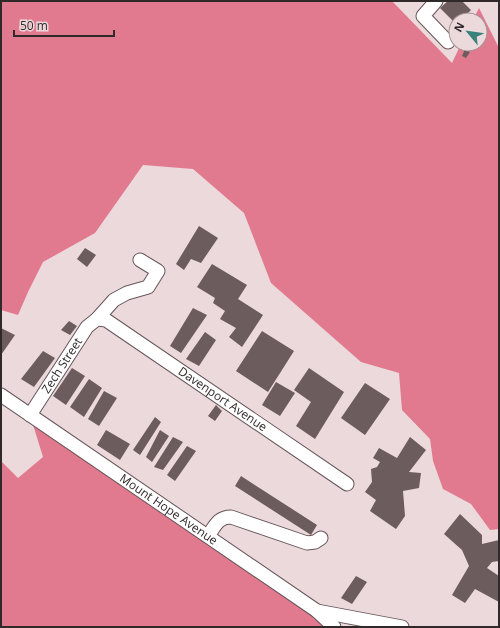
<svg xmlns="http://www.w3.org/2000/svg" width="500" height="628" viewBox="0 0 500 628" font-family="'Open Sans',sans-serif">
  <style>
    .forest { fill: #e27a8f }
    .building { fill: #6c5c5e }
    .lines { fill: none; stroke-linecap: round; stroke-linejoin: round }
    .minor-casing { stroke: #665659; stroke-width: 15 }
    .minor { stroke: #fff; stroke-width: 13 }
    .labels { text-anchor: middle; stroke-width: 4; stroke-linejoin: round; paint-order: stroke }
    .street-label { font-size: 12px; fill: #30292a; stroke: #ecd9dc }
  </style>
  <rect width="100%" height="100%" fill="#ecd9dc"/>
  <path class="forest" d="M 1,1 L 392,1 L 452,63 L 461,44 L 480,44 L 480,20 L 473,20 L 479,8 L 499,48 L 499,529 L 490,530 L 471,504 L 443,489 L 433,461 L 430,439 L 402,410 L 399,373 L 361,362 L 271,283 L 244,213 L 193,169 L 143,165 L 95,233 L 43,262 L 28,292 L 18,315 L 1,310 Z
    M 30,415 L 317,611 L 317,620 L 324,627 L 3,627 L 1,625 L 1,461 L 18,478 L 43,457 Z"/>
  <path class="building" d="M 448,1 L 462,1 L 471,10 L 461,20 L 456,20 L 456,24 L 440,8 Z
    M 465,49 L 470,52 L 466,58 L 462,56 Z
    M 199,226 L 218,238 L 201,263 L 191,259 L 184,270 L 176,264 Z
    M 85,248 L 96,255 L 87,267 L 77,259 Z
    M 212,264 L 247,285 L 238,299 L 263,315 L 242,347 L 229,337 L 236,328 L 220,319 L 225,311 L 213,303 L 215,298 L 197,287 Z
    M 193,308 L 207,315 L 181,353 L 170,346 Z
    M 69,321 L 77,326 L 70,335 L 61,330 Z
    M 1,328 L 15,335 L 1,355 Z
    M 262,331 L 294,351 L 268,392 L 236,371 Z
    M 205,332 L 216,340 L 199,366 L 186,359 Z
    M 43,351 L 55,358 L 34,387 L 21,379 Z
    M 72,368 L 85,376 L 66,405 L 53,396 Z
    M 309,368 L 344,392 L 315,439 L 296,426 L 311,402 L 294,390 Z
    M 89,379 L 102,388 L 84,417 L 70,407 Z
    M 276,382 L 295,393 L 280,416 L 262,405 Z
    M 365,383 L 390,399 L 365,435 L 341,418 Z
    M 104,391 L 117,398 L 99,426 L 88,419 Z
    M 216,405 L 222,411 L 215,421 L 208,416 Z
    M 155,417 L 161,422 L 140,455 L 133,450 Z
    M 106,430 L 130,444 L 120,460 L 97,445 Z
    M 160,430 L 169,436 L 152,462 L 146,457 Z
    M 173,437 L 183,442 L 163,470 L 154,467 Z
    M 410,437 L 426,450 L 409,472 L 421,473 L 419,488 L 403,491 L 405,516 L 396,529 L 370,511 L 376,500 L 365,492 L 372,482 L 371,469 L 377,467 L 380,462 L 373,458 L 379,448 L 397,458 Z
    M 187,446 L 196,451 L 175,481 L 167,475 Z
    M 241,476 L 317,525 L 311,535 L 235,486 Z
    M 460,514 L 482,535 L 482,544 L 499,540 L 499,561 L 492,562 L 487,568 L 499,576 L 499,602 L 475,589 L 465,603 L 452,595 L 469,566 L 462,550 L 444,534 Z
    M 356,576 L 367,582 L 352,604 L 341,598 Z"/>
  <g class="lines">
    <defs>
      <g id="minor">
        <path d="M 436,1 L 423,16 L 448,42"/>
        <path id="s1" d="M 97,319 L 106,320 L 347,484"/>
        <path id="s2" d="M 1,395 L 317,611 L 334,627"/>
        <path id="s3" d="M 30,415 L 87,327 L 97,319 L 114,300 L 127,293 L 148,287 L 158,271 L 140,260"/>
        <path d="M 208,536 C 215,526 218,517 231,517 L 307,543 L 315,542 L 321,538"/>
        <path d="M 317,611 L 402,627"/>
      </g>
    </defs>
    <use href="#minor" class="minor-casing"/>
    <use href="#minor" class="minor"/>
  </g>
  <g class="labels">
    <g class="street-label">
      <text dy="4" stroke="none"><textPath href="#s3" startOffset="59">Zech Street</textPath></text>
      <text dy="4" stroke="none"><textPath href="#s1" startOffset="150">Davenport Avenue</textPath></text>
      <text dy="4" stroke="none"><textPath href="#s2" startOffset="203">Mount Hope Avenue</textPath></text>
    </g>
  </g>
  <rect width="500" height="628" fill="none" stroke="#30292a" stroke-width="4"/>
  <g transform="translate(468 32) rotate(299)"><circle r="19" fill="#ecd9dc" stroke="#a19395"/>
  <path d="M0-3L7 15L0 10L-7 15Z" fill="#39817b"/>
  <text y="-6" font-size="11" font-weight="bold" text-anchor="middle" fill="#30292a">N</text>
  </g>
  <path d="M14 30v6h100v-6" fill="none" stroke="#30292a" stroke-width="2"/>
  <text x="20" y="30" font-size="12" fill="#30292a" stroke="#ecd9dc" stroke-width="3" paint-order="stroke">50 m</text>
</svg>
